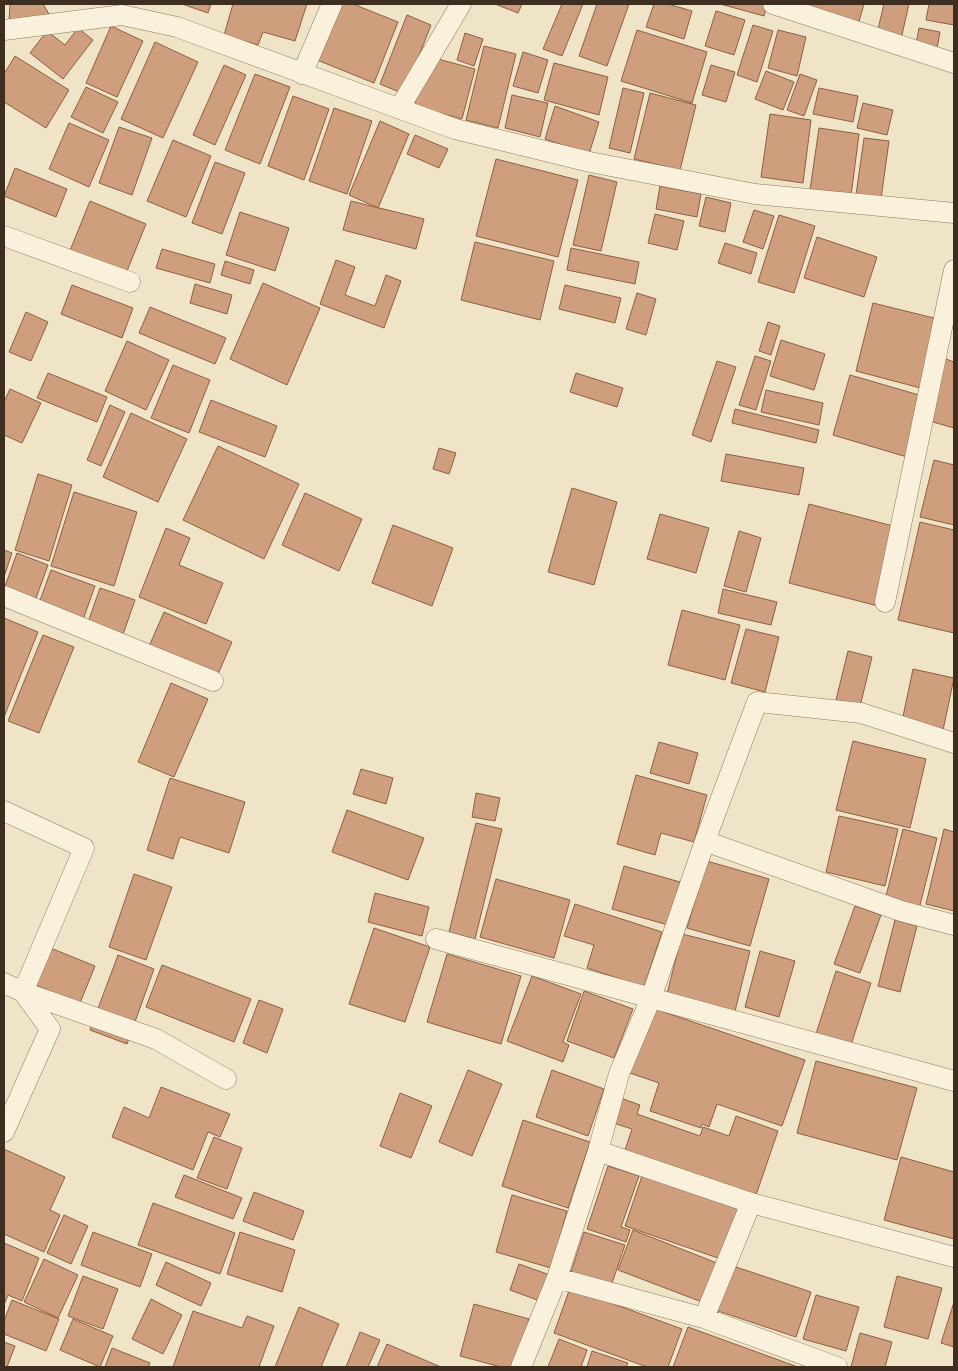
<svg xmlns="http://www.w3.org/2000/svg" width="958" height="1371" viewBox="0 0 958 1371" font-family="'Times New Roman',serif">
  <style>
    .building { fill: #cf9f7d; stroke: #8d5f41 }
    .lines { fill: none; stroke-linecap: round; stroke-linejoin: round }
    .minor-casing { stroke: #8d765c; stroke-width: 21 }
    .minor { stroke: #faf1dc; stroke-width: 20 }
  </style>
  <rect width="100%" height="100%" fill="#f0e4c8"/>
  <path class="building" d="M 10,4 L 43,4 L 49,14 L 9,22 Z
    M 182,4 L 211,4 L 208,13 Z
    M 233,4 L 307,4 L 295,41 L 263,32 L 258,45 L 224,35 Z
    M 338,4 L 353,4 L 398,22 L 374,83 L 317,60 Z
    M 495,4 L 522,4 L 518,13 Z
    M 562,4 L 583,4 L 562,56 L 543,49 Z
    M 597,4 L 629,4 L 607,66 L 579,56 Z
    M 654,4 L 668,4 L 692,11 L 684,39 L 646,27 Z
    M 720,4 L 767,4 L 764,16 Z
    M 778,4 L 864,4 L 856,32 Z
    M 884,4 L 909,4 L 901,39 L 877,33 Z
    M 929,4 L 954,4 L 954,25 L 926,20 Z
    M 716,11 L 745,20 L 734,55 L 705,46 Z
    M 407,15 L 431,25 L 404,94 L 380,84 Z
    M 753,25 L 773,31 L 757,82 L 737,75 Z
    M 111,26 L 143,41 L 117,97 L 86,83 Z
    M 78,28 L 93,40 L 63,79 L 30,53 L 47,31 L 65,45 Z
    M 919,28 L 940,32 L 935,59 L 914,55 Z
    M 637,30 L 707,52 L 692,103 L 621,81 Z
    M 778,30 L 806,37 L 797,76 L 768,68 Z
    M 465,33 L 483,39 L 474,66 L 457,60 Z
    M 155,42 L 198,62 L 163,138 L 121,119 Z
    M 484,46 L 516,54 L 498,128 L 466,120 Z
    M 523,52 L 548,60 L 538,93 L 513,86 Z
    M 15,56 L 69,90 L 46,128 L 4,102 L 4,74 Z
    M 427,56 L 475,69 L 462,119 L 414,106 Z
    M 554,63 L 608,77 L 599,115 L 544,100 Z
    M 224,65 L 246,75 L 215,145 L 193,135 Z
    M 711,65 L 735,72 L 726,102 L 702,95 Z
    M 766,71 L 794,82 L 783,110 L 755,99 Z
    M 255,74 L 290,87 L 260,164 L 225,150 Z
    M 800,74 L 817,80 L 804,116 L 787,110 Z
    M 86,87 L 118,102 L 103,133 L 71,117 Z
    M 623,88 L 644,93 L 630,153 L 609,148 Z
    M 819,88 L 858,96 L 853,122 L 813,114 Z
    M 650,93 L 696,105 L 680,170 L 634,159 Z
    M 512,95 L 548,103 L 540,137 L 505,128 Z
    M 293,96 L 329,109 L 304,180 L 268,166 Z
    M 863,103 L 893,110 L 887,135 L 857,128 Z
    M 555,106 L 599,122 L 589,154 L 545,139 Z
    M 334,108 L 372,121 L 347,194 L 309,181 Z
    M 770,114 L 811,120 L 803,183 L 761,177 Z
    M 380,121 L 409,134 L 378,208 L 349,195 Z
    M 69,123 L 109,140 L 89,187 L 49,169 Z
    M 119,127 L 152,138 L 132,195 L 99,183 Z
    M 819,128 L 859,134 L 851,196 L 810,190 Z
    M 415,135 L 448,149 L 439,168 L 407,154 Z
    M 864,138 L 889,141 L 881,199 L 856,195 Z
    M 173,140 L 211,156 L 186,217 L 147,201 Z
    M 496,159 L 578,180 L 558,257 L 476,236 Z
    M 215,162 L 245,173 L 222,234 L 192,223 Z
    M 15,168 L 67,189 L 56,217 L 4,196 Z
    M 589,175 L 617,182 L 601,251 L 573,245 Z
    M 660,186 L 701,194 L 697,217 L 656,209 Z
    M 706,197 L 731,203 L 725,232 L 699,226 Z
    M 90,201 L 146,224 L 123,281 L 67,258 Z
    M 351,201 L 424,219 L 416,249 L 343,230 Z
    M 754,210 L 774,216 L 763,249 L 743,242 Z
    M 240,212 L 289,228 L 275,271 L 226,255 Z
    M 655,214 L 684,221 L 677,250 L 648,243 Z
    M 779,215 L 815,226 L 794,293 L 758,282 Z
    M 817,237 L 877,257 L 864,297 L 804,278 Z
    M 475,242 L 554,261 L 540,320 L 461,300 Z
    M 725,243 L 757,253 L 751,274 L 718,263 Z
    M 571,248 L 639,262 L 635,284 L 567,270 Z
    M 162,249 L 215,264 L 210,283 L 156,268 Z
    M 336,260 L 355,267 L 345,295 L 375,306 L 386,275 L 401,281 L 384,328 L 320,304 Z
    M 225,261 L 254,270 L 250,284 L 221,275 Z
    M 263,283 L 320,308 L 287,385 L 230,359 Z
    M 195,284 L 232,295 L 227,314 L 190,303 Z
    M 72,285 L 133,308 L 122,338 L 61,314 Z
    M 565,285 L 621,298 L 615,323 L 559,309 Z
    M 637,293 L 656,299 L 646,335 L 626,329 Z
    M 873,303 L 946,321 L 928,390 L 856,371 Z
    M 150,307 L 226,338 L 215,364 L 139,333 Z
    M 26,312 L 48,322 L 31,361 L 9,352 Z
    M 768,322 L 780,326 L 771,355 L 759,351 Z
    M 781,340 L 825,354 L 814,390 L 770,376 Z
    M 127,341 L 169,360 L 146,410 L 105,391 Z
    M 755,356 L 771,361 L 756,410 L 739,405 Z
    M 943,358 L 954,362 L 954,428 L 926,420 Z
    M 717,361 L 736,367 L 711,442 L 692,435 Z
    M 173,365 L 210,380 L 189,433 L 151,418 Z
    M 48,373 L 107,397 L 97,422 L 37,398 Z
    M 576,373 L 623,388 L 617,407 L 570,392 Z
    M 850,375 L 926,397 L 907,457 L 833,435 Z
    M 10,389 L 41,403 L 22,443 L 4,435 L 4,402 Z
    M 766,390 L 823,403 L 819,425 L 761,412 Z
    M 211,400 L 277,426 L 265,457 L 199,432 Z
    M 110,405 L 125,412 L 101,466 L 87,460 Z
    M 735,409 L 819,430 L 816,443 L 732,423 Z
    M 131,413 L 187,439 L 158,502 L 103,477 Z
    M 218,446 L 299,484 L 264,559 L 183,520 Z
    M 439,448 L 456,453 L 449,474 L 433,469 Z
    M 726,454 L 804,468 L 799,495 L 721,481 Z
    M 934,460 L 954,465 L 954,525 L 920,517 Z
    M 38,474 L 72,485 L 49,561 L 15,550 Z
    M 572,488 L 617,502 L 594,585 L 548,572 Z
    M 74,492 L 137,512 L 114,586 L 51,566 Z
    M 305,493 L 362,519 L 339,571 L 282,545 Z
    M 809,504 L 897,527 L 878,606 L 789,583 Z
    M 660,514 L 709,528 L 696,573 L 647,559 Z
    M 920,522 L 954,530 L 954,633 L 898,620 Z
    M 393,525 L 453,548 L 432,606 L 372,583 Z
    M 166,528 L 190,538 L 179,565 L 223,583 L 206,624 L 139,597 Z
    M 739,531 L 761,538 L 746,592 L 724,586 Z
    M 4,550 L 12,553 L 4,577 Z
    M 17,553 L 48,565 L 31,612 L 4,589 Z
    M 51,570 L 95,586 L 78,634 L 34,617 Z
    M 100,588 L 135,600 L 120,643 L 85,631 Z
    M 723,589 L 777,602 L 771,625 L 718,613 Z
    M 682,610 L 740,625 L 725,680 L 668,665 Z
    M 164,612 L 232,642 L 211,690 L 143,660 Z
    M 4,618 L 38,632 L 4,717 Z
    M 746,629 L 779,637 L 765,692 L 731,683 Z
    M 43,635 L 74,647 L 39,733 L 8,721 Z
    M 848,651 L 872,657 L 857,719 L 833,712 Z
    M 913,669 L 954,678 L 942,735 L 901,726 Z
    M 171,683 L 208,699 L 174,777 L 138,762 Z
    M 853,741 L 926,759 L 910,828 L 836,810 Z
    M 659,742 L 698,753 L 689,784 L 650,773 Z
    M 361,769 L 393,778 L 386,804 L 353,794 Z
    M 636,775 L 707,795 L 694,842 L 661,833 L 655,855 L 617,844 Z
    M 170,778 L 245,802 L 229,853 L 180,837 L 173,859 L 147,850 Z
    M 476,793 L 500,798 L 495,821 L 472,817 Z
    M 347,810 L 424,838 L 408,880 L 332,852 Z
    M 839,816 L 898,829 L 885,886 L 826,872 Z
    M 476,823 L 502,829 L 475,939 L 449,932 Z
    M 903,829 L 937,838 L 919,909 L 885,900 Z
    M 944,829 L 954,832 L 954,911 L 926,904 Z
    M 707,861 L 769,879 L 750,946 L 687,928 Z
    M 624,866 L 680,882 L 668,925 L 612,909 Z
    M 134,874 L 172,887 L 146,960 L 109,947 Z
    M 496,879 L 570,900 L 554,958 L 480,937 Z
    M 375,893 L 429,907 L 422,936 L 368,922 Z
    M 575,904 L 662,932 L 644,987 L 587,968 L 594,945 L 564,936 Z
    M 855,906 L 881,915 L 860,973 L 834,964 Z
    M 895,920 L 917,926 L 900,992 L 878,986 Z
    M 374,928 L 430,947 L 405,1022 L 349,1004 Z
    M 682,934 L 750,951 L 735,1011 L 667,994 Z
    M 48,947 L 95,966 L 80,1003 L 33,984 Z
    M 760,951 L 795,961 L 779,1017 L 745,1007 Z
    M 447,954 L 521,976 L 501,1044 L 427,1022 Z
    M 118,955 L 154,969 L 127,1044 L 90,1030 Z
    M 162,965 L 251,999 L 234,1042 L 146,1007 Z
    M 836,971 L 871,983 L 850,1048 L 815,1037 Z
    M 532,976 L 581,994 L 563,1042 L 569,1045 L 563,1062 L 507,1041 Z
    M 584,991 L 633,1009 L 614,1058 L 567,1041 Z
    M 259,1000 L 283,1009 L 267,1053 L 243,1043 Z
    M 649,1007 L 805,1060 L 782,1126 L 717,1104 L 709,1127 L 702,1124 L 701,1128 L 650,1111 L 659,1083 L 627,1072 Z
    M 816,1061 L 917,1088 L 897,1160 L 797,1133 Z
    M 468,1070 L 502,1084 L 472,1156 L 439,1142 Z
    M 552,1070 L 604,1089 L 588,1136 L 536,1117 Z
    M 161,1087 L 230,1114 L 220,1137 L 208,1132 L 193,1170 L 112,1137 L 124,1107 L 149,1118 Z
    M 400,1093 L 432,1106 L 411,1158 L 380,1146 Z
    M 618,1097 L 640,1105 L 637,1114 L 700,1136 L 703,1127 L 729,1136 L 736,1116 L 778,1131 L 755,1198 L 624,1153 L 632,1129 L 610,1122 Z
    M 523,1120 L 590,1142 L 568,1208 L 502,1186 Z
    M 214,1137 L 242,1148 L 227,1189 L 197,1178 Z
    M 4,1149 L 65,1177 L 50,1210 L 60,1215 L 44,1252 L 4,1234 Z
    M 901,1157 L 954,1172 L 954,1239 L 884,1220 Z
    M 608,1166 L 639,1176 L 621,1227 L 630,1230 L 626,1242 L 587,1229 Z
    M 184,1175 L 242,1198 L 233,1219 L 175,1197 Z
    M 642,1176 L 738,1209 L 721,1259 L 625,1226 Z
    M 254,1192 L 304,1211 L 293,1240 L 243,1221 Z
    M 512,1195 L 567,1211 L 551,1268 L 496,1252 Z
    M 153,1203 L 235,1233 L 220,1274 L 138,1245 Z
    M 64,1215 L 88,1226 L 71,1264 L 47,1253 Z
    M 633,1230 L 717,1263 L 702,1302 L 618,1270 Z
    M 93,1232 L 152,1254 L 140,1287 L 81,1265 Z
    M 240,1232 L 295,1250 L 282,1292 L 227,1274 Z
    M 584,1232 L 625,1245 L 610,1289 L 570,1275 Z
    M 4,1243 L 39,1258 L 22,1301 L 8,1295 L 4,1305 Z
    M 44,1259 L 78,1275 L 58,1318 L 24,1302 Z
    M 166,1262 L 211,1283 L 201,1306 L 156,1285 Z
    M 519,1264 L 550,1275 L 540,1301 L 510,1290 Z
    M 730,1265 L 811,1292 L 796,1337 L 715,1310 Z
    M 83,1276 L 118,1289 L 103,1329 L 68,1316 Z
    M 897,1276 L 942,1288 L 928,1339 L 884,1327 Z
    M 570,1288 L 682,1329 L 668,1367 L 647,1367 L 554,1333 Z
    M 816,1295 L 859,1307 L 846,1351 L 803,1339 Z
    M 151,1299 L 182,1315 L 163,1354 L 132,1339 Z
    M 12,1300 L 59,1319 L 46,1351 L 4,1334 L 4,1321 Z
    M 954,1302 L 954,1347 L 941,1343 Z
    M 474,1304 L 529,1319 L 516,1367 L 501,1367 L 460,1356 Z
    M 299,1307 L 339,1324 L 321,1367 L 275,1367 Z
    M 193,1311 L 242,1328 L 247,1316 L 274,1326 L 259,1367 L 173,1367 Z
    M 73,1319 L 113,1336 L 100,1367 L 60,1350 Z
    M 688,1327 L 798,1367 L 673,1367 Z
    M 360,1332 L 380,1340 L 368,1367 L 346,1367 Z
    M 860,1333 L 892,1342 L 885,1367 L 851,1367 Z
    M 559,1339 L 587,1350 L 581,1367 L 548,1367 Z
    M 4,1342 L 15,1346 L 7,1367 L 4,1367 Z
    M 387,1344 L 441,1367 L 377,1367 Z
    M 112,1348 L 150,1363 L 148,1367 L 105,1367 Z
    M 592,1351 L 628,1363 L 626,1367 L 587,1367 Z"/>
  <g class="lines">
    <defs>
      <path id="minor" d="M 773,4 L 954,63
        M 4,30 L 122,15 L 177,27 L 455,129 L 590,162 L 755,194 L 954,213
        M 302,74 L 332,4
        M 399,109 L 461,4
        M 4,236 L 130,282
        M 4,596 L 213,681
        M 885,602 L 954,270
        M 4,811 L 84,848 L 23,992 L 50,1029 L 4,1132
        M 705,841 L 901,911 L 954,925
        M 436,939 L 954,1081
        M 4,983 L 23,992 L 156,1039 L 226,1079
        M 598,1151 L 751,1203 L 954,1257
        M 557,1278 L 704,1318 L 837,1367
        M 704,1318 L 751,1203
        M 521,1367 L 557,1278 L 598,1151 L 619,1074 L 651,998 L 705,841 L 757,702 L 861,713 L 954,743"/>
    </defs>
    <use href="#minor" class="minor-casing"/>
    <use href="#minor" class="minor"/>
  </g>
  <rect width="958" height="1371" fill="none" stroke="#3d2e20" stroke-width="10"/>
</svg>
